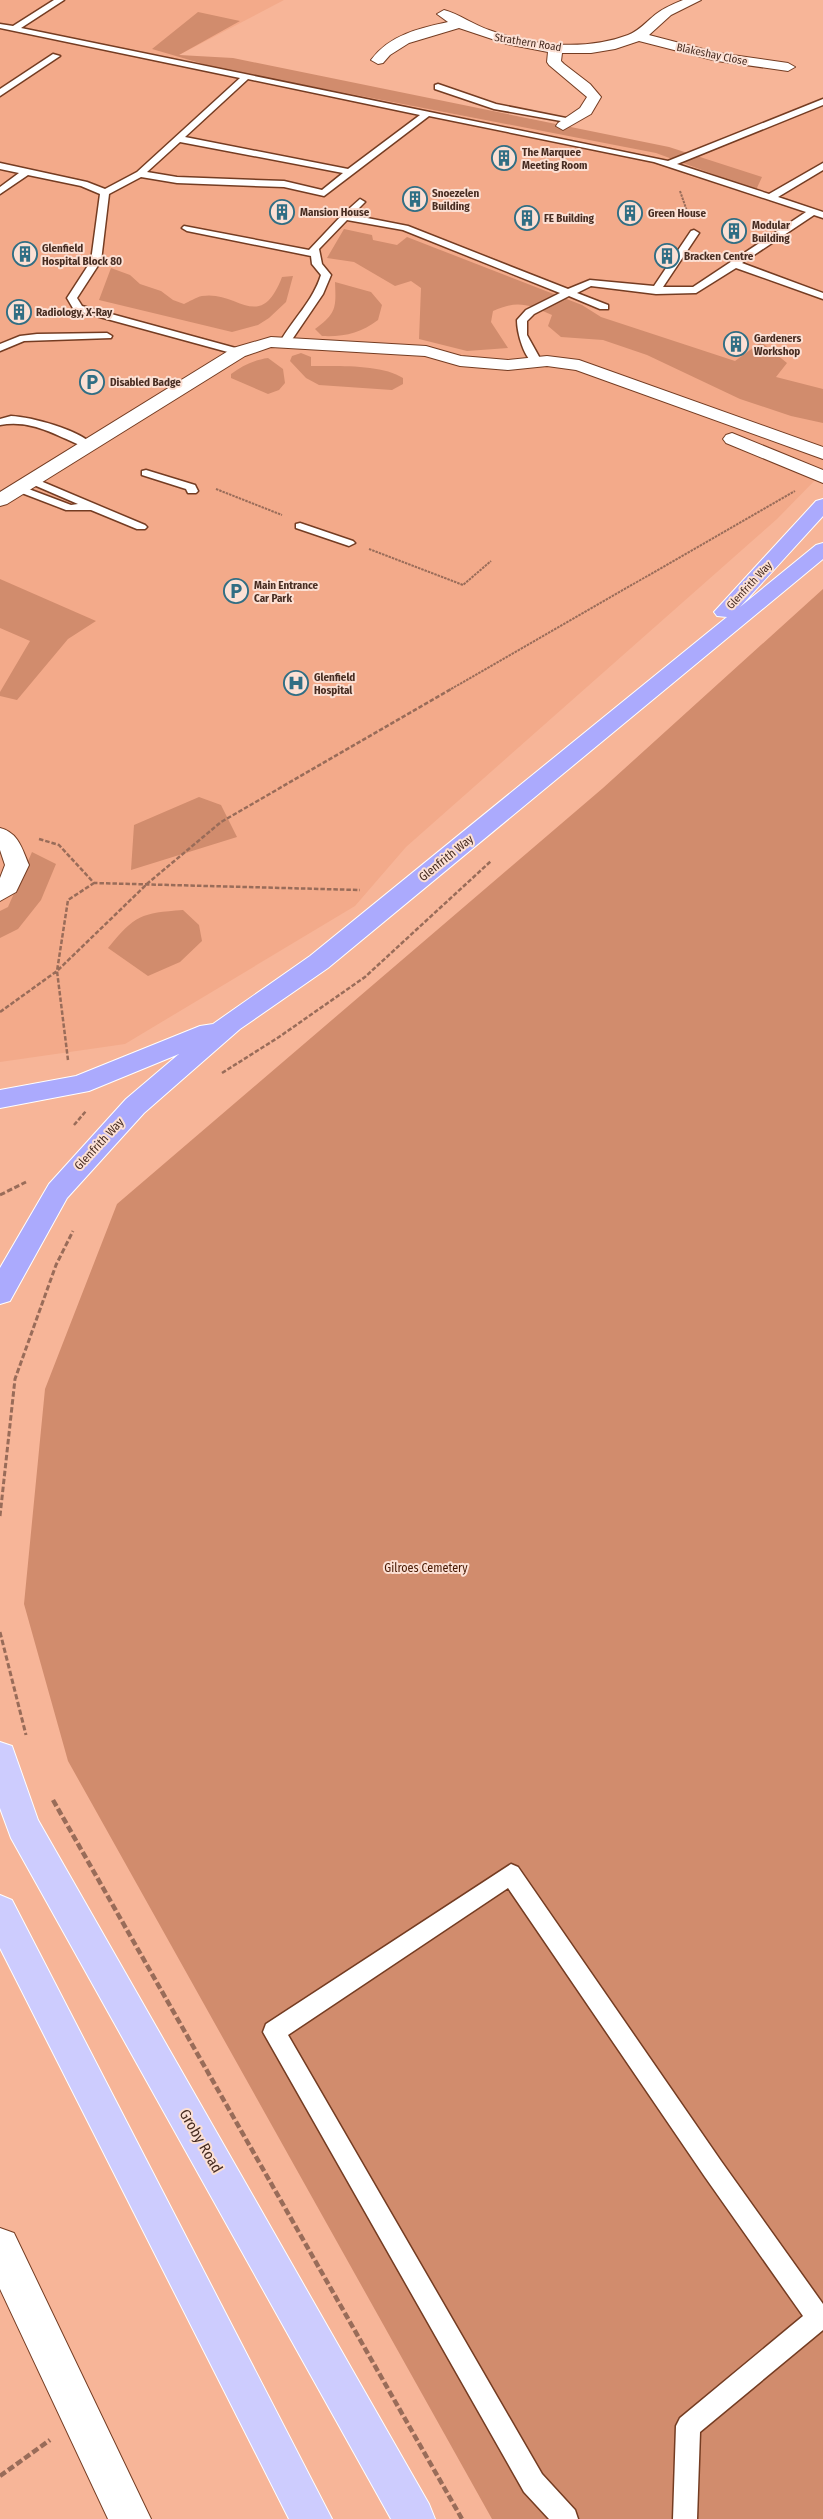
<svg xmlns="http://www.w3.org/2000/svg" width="823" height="2519" viewBox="0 0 823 2519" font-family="'Fira Sans Condensed',sans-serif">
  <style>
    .built { fill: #f3aa8a }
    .green { fill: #d18c6d }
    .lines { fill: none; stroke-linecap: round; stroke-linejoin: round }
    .lane-casing { stroke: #743c22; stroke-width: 3 }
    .street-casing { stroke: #743c22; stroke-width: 2 }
    .primary-casing { stroke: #fff; stroke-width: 2 }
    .highway-casing { stroke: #fff; stroke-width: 2 }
    .path-far3 { stroke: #996c59; stroke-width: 2; stroke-dasharray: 2.5 1; stroke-linecap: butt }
    .path-far2 { stroke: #996c59; stroke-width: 2.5; stroke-dasharray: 4.5 2; stroke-linecap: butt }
    .path-far1 { stroke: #996c59; stroke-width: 3; stroke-dasharray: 5.5 2.5; stroke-linecap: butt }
    .path { stroke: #996c59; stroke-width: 4.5; stroke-dasharray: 7 3; stroke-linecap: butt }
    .lane { fill: #fff; fill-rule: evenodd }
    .street { fill: #fff; fill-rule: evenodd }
    .primary { fill: #cdccfe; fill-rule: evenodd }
    .highway { fill: #abaafd; fill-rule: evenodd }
    .labels { text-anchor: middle; stroke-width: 4; stroke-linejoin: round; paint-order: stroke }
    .far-street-label { font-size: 11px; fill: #482d22; stroke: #fce0d4 }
    .far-poi-label { font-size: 11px; font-weight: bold; fill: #482d22; stroke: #fce0d4; text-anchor: start }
    .street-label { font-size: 12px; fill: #482d22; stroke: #fce0d4 }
    .park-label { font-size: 12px; fill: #471903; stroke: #fce0d4 }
    .near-street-label { font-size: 15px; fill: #482d22; stroke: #fce0d4 }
  </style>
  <rect width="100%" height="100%" fill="#f7b598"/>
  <path class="built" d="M 0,0 L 284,0 L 179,55 L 679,156 L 813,103 L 823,106 L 823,472 L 777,519 L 406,847 L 355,906 L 125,1044 L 0,1062 Z"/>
  <path class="green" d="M 198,12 L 240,21 L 179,55 L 233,58 L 669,147 L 762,177 L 756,190 L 656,153 L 217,68 L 152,49 Z
    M 344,229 L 372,235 L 373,240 L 397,245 L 407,237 L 582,305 L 601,317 L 735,361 L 761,342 L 787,363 L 776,377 L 823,389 L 823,423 L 791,416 L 740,399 L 647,355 L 603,340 L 561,337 L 548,326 L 552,315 C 528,304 517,300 493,311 L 491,322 L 508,348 L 467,351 L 419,339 L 421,288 L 411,281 L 395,286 L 354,262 L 327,258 Z
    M 111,268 L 130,275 L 140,284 L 161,291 L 173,300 L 184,304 C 189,302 196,297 202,296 C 238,290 260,334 282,277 L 293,276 L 286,302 L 269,318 L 258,325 L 232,332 L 99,300 Z
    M 335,282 L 371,292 L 382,305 L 378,320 C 361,333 344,337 322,336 L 315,329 C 337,313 336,307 335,282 Z
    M 301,353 L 311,357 L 311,366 C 336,366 382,364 403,378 L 403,384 L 392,390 L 319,385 L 306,378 L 290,361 L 292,356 Z
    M 268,358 L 283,369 L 285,383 L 279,390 L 268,394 L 231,378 L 231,374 C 242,366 254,360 268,358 Z
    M 0,579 L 96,621 L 68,639 L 17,700 L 0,696 L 0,692 L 30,641 L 0,628 Z
    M 823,589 L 823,2519 L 492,2519 L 68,1761 L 24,1604 L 45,1389 L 117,1204 L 603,788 Z
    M 199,797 L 221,805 L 237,837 L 131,870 L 134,825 Z
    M 32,852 L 56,864 L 41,900 L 18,929 L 0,938 L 0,911 L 8,907 Z
    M 183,910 L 199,925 L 202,941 L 180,962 L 148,976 L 108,948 C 135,915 141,913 183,910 Z"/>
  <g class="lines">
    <defs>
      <path id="lane" d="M 54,0 L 64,0 L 21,28 L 668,161 L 823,99 L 823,105 L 677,164 L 769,194 L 823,163 L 823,170 L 778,197 L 823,212 L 823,218 L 814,215 L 742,263 L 823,293 L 823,299 L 736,268 L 696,293 L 656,294 L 591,286 L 577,293 L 608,305 L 608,309 L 600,309 L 569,296 L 534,314 L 527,321 L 527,335 L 542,362 L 537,365 C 524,361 517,332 517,320 L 526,310 L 560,293 L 403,230 L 347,220 L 319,249 L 322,264 L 331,275 L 323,294 L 289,344 L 281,344 L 280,342 C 293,319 313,301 321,275 L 312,264 L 311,256 L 187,231 L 182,228 L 184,226 L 309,250 L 342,215 L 360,199 L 365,202 L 352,215 L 408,226 L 568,289 L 590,280 L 654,286 L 691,231 L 694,230 L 699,233 L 663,287 L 693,287 L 806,212 L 654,162 L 429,116 L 324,196 L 284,187 L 177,183 L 141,177 L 109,194 L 101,261 L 77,298 L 82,306 L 243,350 L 243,354 L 235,354 L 74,310 L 67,298 L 91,261 L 100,194 L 81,186 L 28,175 L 0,194 L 0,187 L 19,173 L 0,169 L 0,163 L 87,182 L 105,189 L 137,172 L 240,78 L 0,28 L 0,24 L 13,26 ZM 248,79 L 420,115 L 348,169 L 185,137 ZM 180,142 L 343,173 L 322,190 L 284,181 L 177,177 L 147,172 Z
        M 53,54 L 60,56 L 0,96 L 0,89 Z
        M 438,84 L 496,104 L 576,120 L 572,123 L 494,109 L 435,89 L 435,85 Z
        M 107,333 L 112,336 L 111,338 L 24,341 L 0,351 L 0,344 L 20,336 L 37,334 Z
        M 11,416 C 32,417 79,430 93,445 L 88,448 L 84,447 C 56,435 31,419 0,425 L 0,419 Z
        M 146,470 L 195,485 L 198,491 L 196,493 L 188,493 L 186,489 L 142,475 L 142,471 Z
        M 31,477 L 145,525 L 147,527 L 145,529 L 137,529 L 91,510 L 66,510 L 14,490 L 12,488 L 18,485 L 71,505 L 78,504 L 27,482 L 25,480 Z
        M 300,523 L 353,541 L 355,543 L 349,546 L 296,528 L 296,524 Z
        M 511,1864 L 518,1867 L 721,2161 L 823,2304 L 823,2330 L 700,2432 L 697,2519 L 673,2519 L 676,2426 L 680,2418 L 803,2316 L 705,2177 L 508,1888 L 288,2035 L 542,2474 L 575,2510 L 578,2519 L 549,2519 L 524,2492 L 263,2032 L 266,2024 Z"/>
      <path id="street" d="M 683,0 L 701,0 L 671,15 L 649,35 L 718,53 L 788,63 L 795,67 L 788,71 L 717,61 L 639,41 L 615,49 L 591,53 L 562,53 L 561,61 L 564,64 L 590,84 L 601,97 L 591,114 L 563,130 L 556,126 L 558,123 L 580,108 L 587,97 L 549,65 L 547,62 L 548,52 L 507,44 L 459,28 L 409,43 L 390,55 L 383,63 L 378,64 L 371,60 C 389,35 420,28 448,22 L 437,14 L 444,10 C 459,14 474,25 489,30 C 532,46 586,51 628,35 C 639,31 647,21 656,14 C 664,8 673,4 683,0 Z
        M 271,337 L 426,346 L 461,356 L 508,360 L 547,356 L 579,360 L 823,447 L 823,459 L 576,370 L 547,366 L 508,370 L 460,366 L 425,356 L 271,347 L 245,356 L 7,504 L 0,506 L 0,492 L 233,348 Z
        M 732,433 L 823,470 L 823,483 L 726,443 L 723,439 L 726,435 Z
        M 0,828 C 19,833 22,849 29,865 L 16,892 L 0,901 L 0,878 L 5,865 L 0,850 Z
        M 0,2228 L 14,2233 L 151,2519 L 108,2519 L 0,2289 Z"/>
      <path id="primary" d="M 0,1742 L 12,1746 L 38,1820 L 429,2504 L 435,2519 L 391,2519 L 11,1838 L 0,1808 Z
        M 0,1895 L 12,1900 L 332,2519 L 289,2519 L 0,1948 Z"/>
      <path id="highway" d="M 823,499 L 823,516 L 740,607 L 816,545 L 823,543 L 823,559 L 328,968 L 240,1029 L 144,1113 L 67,1198 L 10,1301 L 0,1304 L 0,1268 L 49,1184 L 126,1099 L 179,1054 L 89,1091 L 0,1108 L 0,1090 L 76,1076 L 200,1026 L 213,1024 L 310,956 L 727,617 L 717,616 L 714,612 L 816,501 Z"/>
    </defs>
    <use href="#lane" class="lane-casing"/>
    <use href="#street" class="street-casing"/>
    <use href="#primary" class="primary-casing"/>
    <use href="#highway" class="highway-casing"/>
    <path class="path-far3" d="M 680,191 L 688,214
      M 216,489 L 282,515
      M 369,549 L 463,585 L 491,561
      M 451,689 L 795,491"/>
    <path class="path-far2" d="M 39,839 L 59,845 L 94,883 L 360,890
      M 0,1012 L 57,971 L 148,883 L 221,822 L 453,688
      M 68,1060 L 57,971 L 68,900 L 94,883
      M 222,1073 L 279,1037 L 365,977 L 491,861
      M 74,1125 L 86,1111"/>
    <path class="path-far1" d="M 0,1195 L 26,1182
      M 0,1516 L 15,1379 L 56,1265 L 73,1231
      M 0,1632 L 26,1735"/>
    <path class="path" d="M 53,1800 L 462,2519
      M 0,2476 L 50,2440"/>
    <use href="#lane" class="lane"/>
    <use href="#street" class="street"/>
    <use href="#primary" class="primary"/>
    <use href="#highway" class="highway"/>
  </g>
  <defs>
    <symbol id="building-ring" viewBox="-11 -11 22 22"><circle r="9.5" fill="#fce0d4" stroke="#306e84" stroke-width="1.5"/><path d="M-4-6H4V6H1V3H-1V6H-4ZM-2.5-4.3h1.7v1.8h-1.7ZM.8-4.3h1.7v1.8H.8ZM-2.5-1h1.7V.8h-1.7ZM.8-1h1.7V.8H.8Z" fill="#306e84"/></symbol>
    <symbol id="parking-ring" viewBox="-11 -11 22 22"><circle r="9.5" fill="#fce0d4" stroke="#306e84" stroke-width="1.5"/><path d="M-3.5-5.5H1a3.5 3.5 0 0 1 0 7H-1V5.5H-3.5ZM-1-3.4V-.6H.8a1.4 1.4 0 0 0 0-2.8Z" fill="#306e84"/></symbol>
    <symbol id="hospital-ring" viewBox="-11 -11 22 22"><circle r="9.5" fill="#fce0d4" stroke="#306e84" stroke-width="1.5"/><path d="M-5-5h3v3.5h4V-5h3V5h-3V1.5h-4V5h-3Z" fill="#306e84"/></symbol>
  </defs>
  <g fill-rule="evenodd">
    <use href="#building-ring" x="490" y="144" width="28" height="28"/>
    <use href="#building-ring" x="401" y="185" width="28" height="28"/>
    <use href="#building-ring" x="268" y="198" width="28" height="28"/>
    <use href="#building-ring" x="616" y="199" width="28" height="28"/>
    <use href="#building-ring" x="513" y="204" width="28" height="28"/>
    <use href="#building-ring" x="720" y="217" width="28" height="28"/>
    <use href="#building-ring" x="11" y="240" width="28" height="28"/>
    <use href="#building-ring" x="653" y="242" width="28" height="28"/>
    <use href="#building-ring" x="5" y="298" width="28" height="28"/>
    <use href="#building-ring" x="722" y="330" width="28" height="28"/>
    <use href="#parking-ring" x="78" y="368" width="28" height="28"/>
    <use href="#parking-ring" x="222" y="577" width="28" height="28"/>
    <use href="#hospital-ring" x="282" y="669" width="28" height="28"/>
  </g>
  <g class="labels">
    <g class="far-street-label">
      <text transform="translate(528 42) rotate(9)" y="4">Strathern Road</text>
      <text transform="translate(712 54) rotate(12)" y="4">Blakeshay Close</text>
      <text transform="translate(749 585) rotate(-47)" y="4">Glenfrith Way</text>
    </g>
    <g class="far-poi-label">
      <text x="522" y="156">The Marquee<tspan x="522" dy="13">Meeting Room</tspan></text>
      <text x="432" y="197">Snoezelen<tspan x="432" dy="13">Building</tspan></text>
      <text x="300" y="216">Mansion House</text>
      <text x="648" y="217">Green House</text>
      <text x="544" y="222">FE Building</text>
      <text x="752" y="229">Modular<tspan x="752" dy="13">Building</tspan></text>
      <text x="42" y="252">Glenfield<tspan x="42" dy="13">Hospital Block 80</tspan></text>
      <text x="684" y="260">Bracken Centre</text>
      <text x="36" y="316">Radiology, X-Ray</text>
      <text x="754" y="342">Gardeners<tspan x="754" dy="13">Workshop</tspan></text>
      <text x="110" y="386">Disabled Badge</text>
      <text x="254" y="589">Main Entrance<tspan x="254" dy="13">Car Park</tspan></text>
      <text x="314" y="681">Glenfield<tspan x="314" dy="13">Hospital</tspan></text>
    </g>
    <g class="street-label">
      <text transform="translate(446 858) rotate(-39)" y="4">Glenfrith Way</text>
      <text transform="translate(99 1144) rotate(-47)" y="4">Glenfrith Way</text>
    </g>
    <g class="park-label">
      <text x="426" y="1572">Gilroes Cemetery</text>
    </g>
    <g class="near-street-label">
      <text transform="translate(201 2141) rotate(60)" y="5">Groby Road</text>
    </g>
  </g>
</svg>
